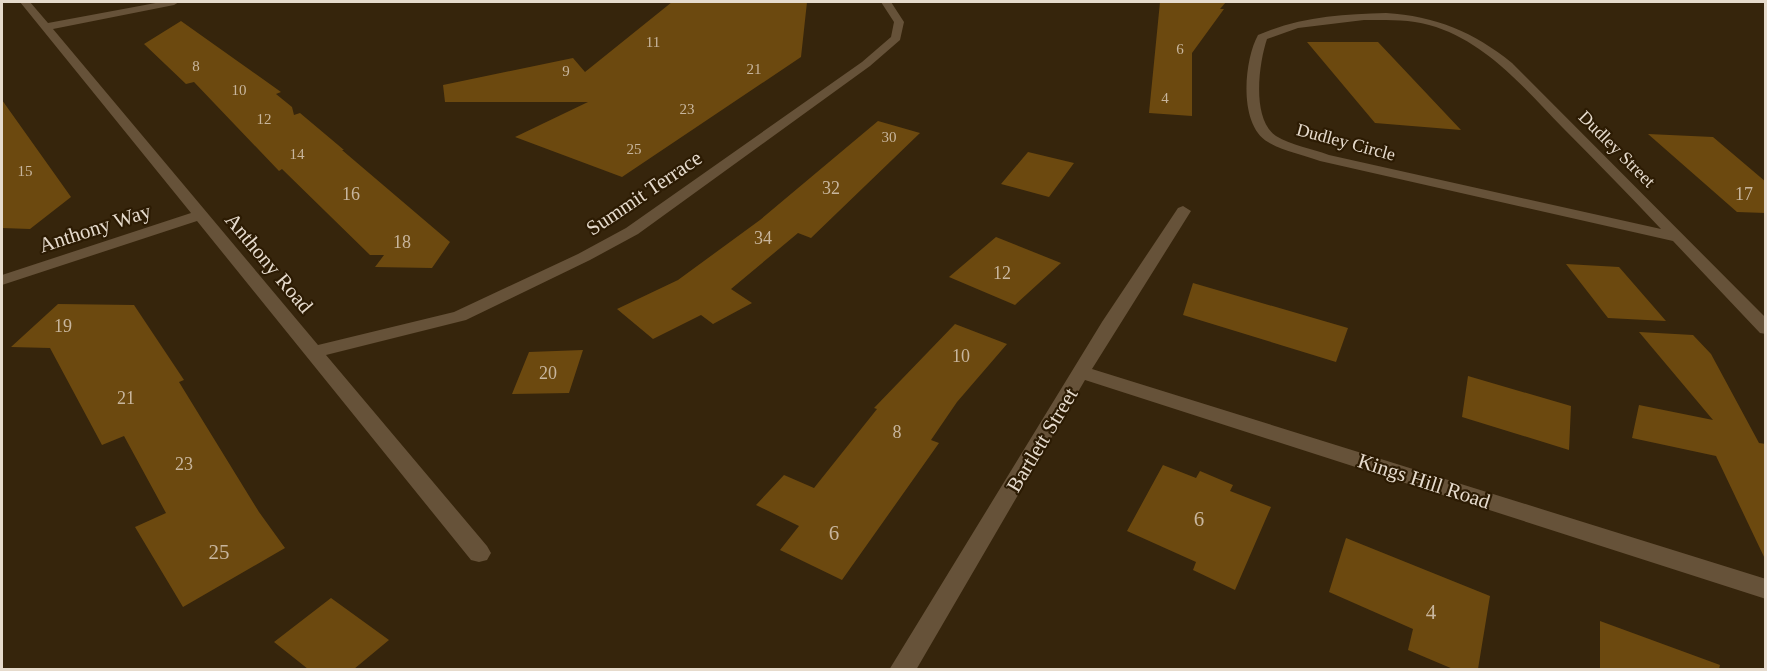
<svg xmlns="http://www.w3.org/2000/svg" width="1767" height="671" viewBox="0 0 1767 671" font-family="Georgia,serif">
  <style>
    .building { fill: #6c490f }
    .lines { fill: none; stroke-linecap: round; stroke-linejoin: round }
    .minor { fill: #665239; fill-rule: evenodd }
    .labels { text-anchor: middle; stroke-width: 4.5; stroke-linejoin: round; paint-order: stroke }
    .far-number-label { font-size: 15px; fill: #c8b69e }
    .far-street-label { font-size: 18px; fill: #e6dbcd; stroke: #2c1b03 }
    .number-label { font-size: 18px; fill: #c8b69e }
    .street-label { font-size: 21px; fill: #e6dbcd; stroke: #2c1b03 }
    .near-number-label { font-size: 21px; fill: #c8b69e }
  </style>
  <rect width="100%" height="100%" fill="#36250c"/>
  <path class="building" d="M 672,2 L 807,2 L 801,57 L 622,177 L 515,137 L 588,102 L 445,102 L 443,85 L 573,58 L 585,72 Z
    M 1160,2 L 1226,2 L 1220,9 L 1224,9 L 1192,53 L 1192,116 L 1149,113 Z
    M 181,21 L 281,92 L 276,94 L 292,107 L 294,115 L 300,113 L 344,150 L 342,150 L 450,242 L 432,268 L 375,267 L 384,255 L 370,255 L 282,169 L 279,171 L 194,82 L 186,84 L 144,44 Z
    M 1307,42 L 1378,42 L 1461,130 L 1375,123 Z
    M 2,100 L 71,197 L 30,229 L 2,228 Z
    M 878,121 L 920,133 L 811,238 L 798,233 L 731,289 L 752,303 L 713,324 L 701,315 L 653,339 L 617,309 L 678,280 L 760,220 Z
    M 1648,134 L 1713,137 L 1766,182 L 1766,213 L 1737,212 Z
    M 1028,152 L 1074,163 L 1049,197 L 1001,184 Z
    M 996,237 L 1061,263 L 1015,305 L 949,277 Z
    M 1566,264 L 1619,267 L 1666,321 L 1608,318 Z
    M 1193,283 L 1348,328 L 1336,362 L 1183,315 Z
    M 58,304 L 134,305 L 184,380 L 179,382 L 259,512 L 285,548 L 183,607 L 135,527 L 166,513 L 124,436 L 102,445 L 50,348 L 11,347 Z
    M 955,324 L 1007,344 L 957,402 L 931,440 L 939,443 L 842,580 L 780,550 L 799,526 L 756,505 L 784,475 L 814,488 L 877,409 L 874,408 Z
    M 1639,332 L 1693,335 L 1711,354 L 1759,443 L 1766,444 L 1766,561 L 1716,456 L 1632,438 L 1639,405 L 1713,420 Z
    M 583,350 L 569,393 L 512,394 L 529,352 Z
    M 1468,376 L 1571,406 L 1569,450 L 1462,417 Z
    M 1163,465 L 1196,478 L 1200,471 L 1233,485 L 1230,491 L 1271,507 L 1235,590 L 1193,570 L 1196,562 L 1127,531 Z
    M 1346,538 L 1490,596 L 1478,669 L 1453,669 L 1408,650 L 1413,629 L 1329,592 Z
    M 331,598 L 389,640 L 354,669 L 308,669 L 274,642 Z
    M 1600,621 L 1720,665 L 1719,669 L 1600,669 Z"/>
  <g class="lines">
    <path class="minor" d="M 20,2 L 30,2 L 48,23 L 161,2 L 179,2 L 174,5 L 53,29 L 318,345 L 454,312 L 578,254 L 626,228 L 862,62 L 891,37 L 894,22 L 881,2 L 891,2 L 904,22 L 900,40 L 870,66 L 638,234 L 590,260 L 466,320 L 326,355 L 487,546 L 491,553 L 487,560 L 479,562 L 471,560 L 197,221 L 2,285 L 2,275 L 191,213 Z
      M 1386,13 C 1435,16 1474,32 1512,63 L 1766,318 L 1766,334 L 1760,333 L 1673,241 L 1320,161 C 1304,155 1283,151 1268,142 C 1238,125 1244,60 1258,35 C 1299,17 1342,14 1386,13 ZM 1364,20 C 1388,20 1413,19 1436,27 C 1489,45 1525,89 1563,128 C 1596,161 1629,195 1661,229 L 1329,155 C 1313,149 1291,145 1276,136 C 1251,119 1259,63 1267,39 L 1298,28 Z
      M 1183,206 L 1191,211 L 1092,369 L 1766,579 L 1766,599 L 1085,380 L 916,670 L 889,670 L 1102,322 L 1178,208 Z"/>
  </g>
  <g class="labels">
    <g class="far-number-label">
      <text x="653" y="47">11</text>
      <text x="1180" y="54">6</text>
      <text x="196" y="71">8</text>
      <text x="754" y="74">21</text>
      <text x="566" y="76">9</text>
      <text x="239" y="95">10</text>
      <text x="1165" y="103">4</text>
      <text x="687" y="114">23</text>
      <text x="264" y="124">12</text>
      <text x="889" y="142">30</text>
      <text x="634" y="154">25</text>
      <text x="297" y="159">14</text>
      <text x="25" y="176">15</text>
    </g>
    <g class="far-street-label">
      <text transform="translate(1346 142) rotate(15)" y="6">Dudley Circle</text>
      <text transform="translate(1617 149) rotate(45)" y="6">Dudley Street</text>
    </g>
    <g class="number-label">
      <text x="831" y="194">32</text>
      <text x="351" y="200">16</text>
      <text x="1744" y="200">17</text>
      <text x="763" y="244">34</text>
      <text x="402" y="248">18</text>
      <text x="1002" y="279">12</text>
      <text x="63" y="332">19</text>
      <text x="961" y="362">10</text>
      <text x="548" y="379">20</text>
      <text x="126" y="404">21</text>
      <text x="897" y="438">8</text>
      <text x="184" y="470">23</text>
    </g>
    <g class="street-label">
      <text transform="translate(644 193) rotate(-34)" y="7">Summit Terrace</text>
      <text transform="translate(95 228) rotate(-18)" y="7">Anthony Way</text>
      <text transform="translate(269 263) rotate(50)" y="7">Anthony Road</text>
      <text transform="translate(1042 440) rotate(-59)" y="7">Bartlett Street</text>
      <text transform="translate(1424 481) rotate(18)" y="7">Kings Hill Road</text>
    </g>
    <g class="near-number-label">
      <text x="1199" y="526">6</text>
      <text x="834" y="540">6</text>
      <text x="219" y="559">25</text>
      <text x="1431" y="619">4</text>
    </g>
  </g>
  <rect width="1767" height="671" fill="none" stroke="#e6dbcd" stroke-width="6"/>
</svg>
